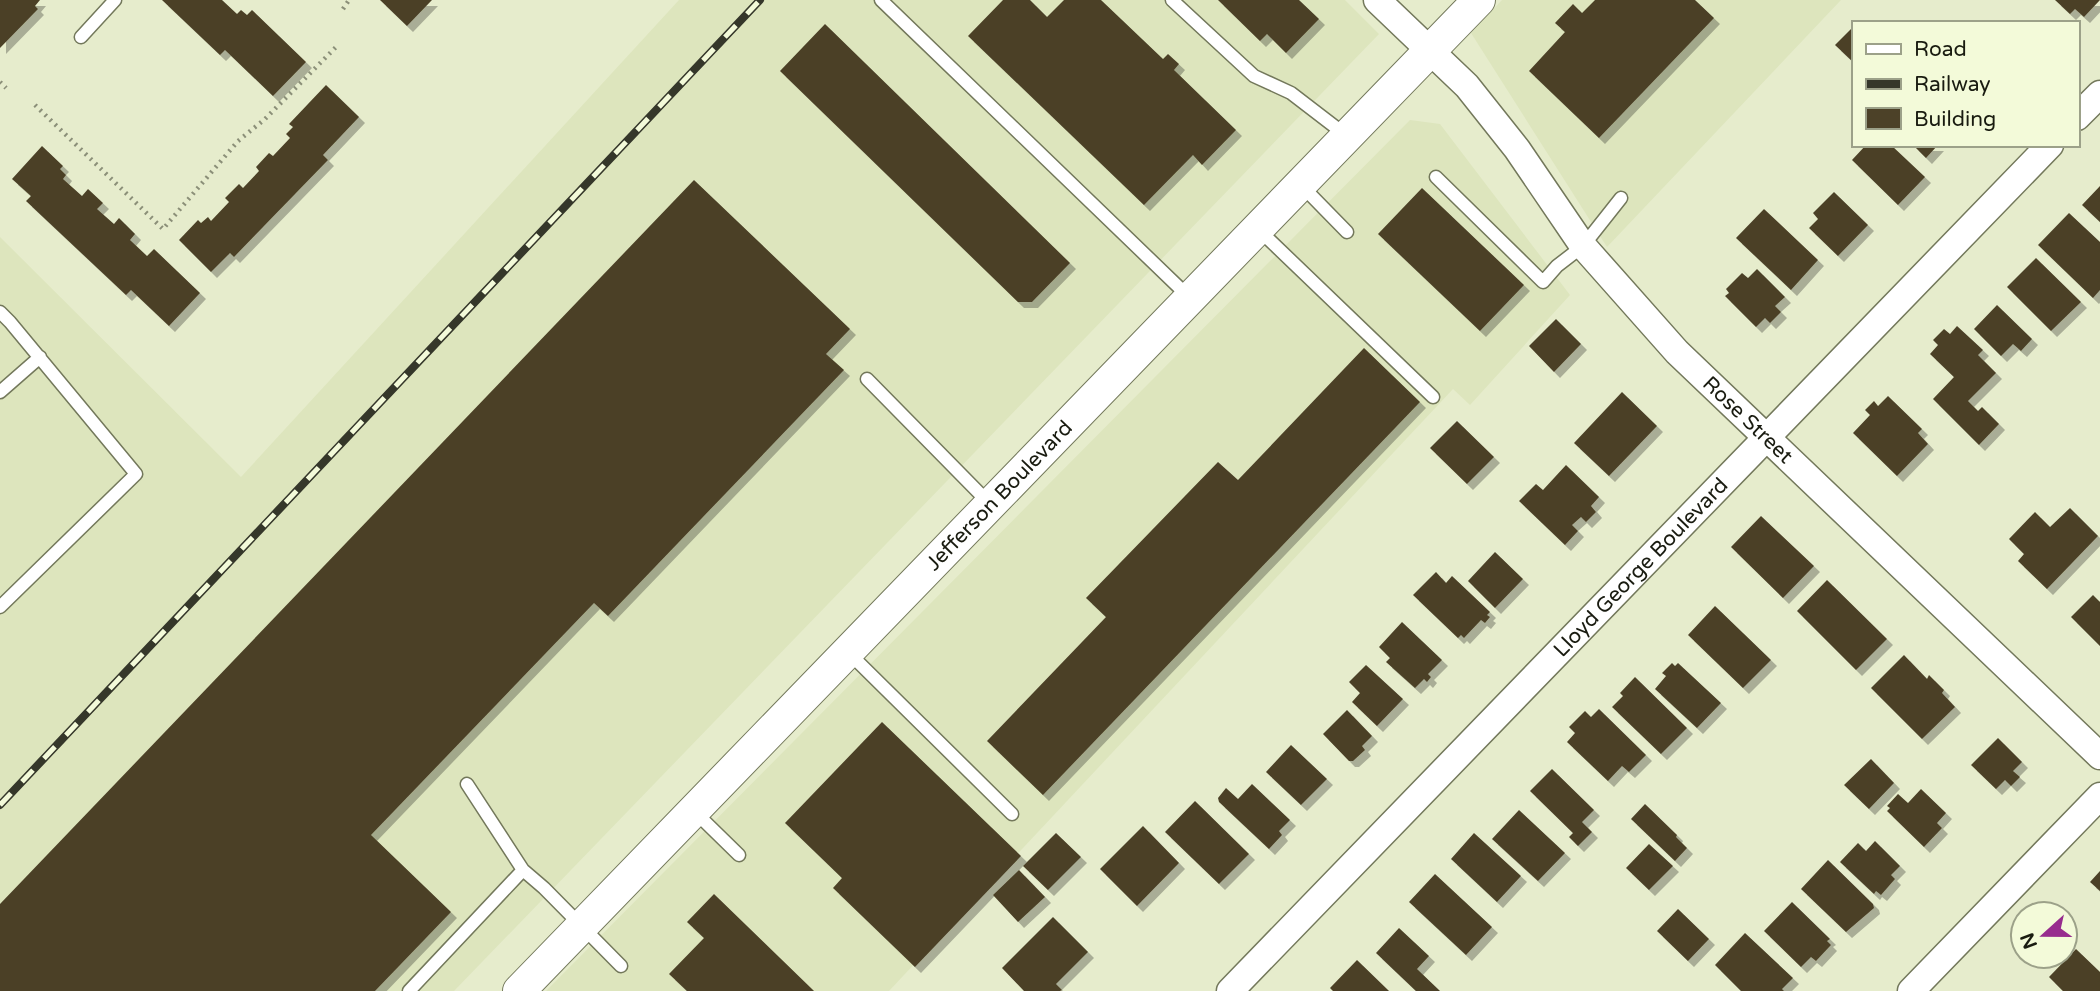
<svg xmlns="http://www.w3.org/2000/svg" width="2100" height="991" viewBox="0 0 2100 991" font-family="'Varela Round',sans-serif">
  <style>
    .built { fill: #dde5bd }
    .building { fill: #4c4128; filter: url(#shadow) }
    .lines { fill: none; stroke-linecap: round; stroke-linejoin: round }
    .service-casing { stroke: #73785b; stroke-width: 15 }
    .minor-casing { stroke: #73785b; stroke-width: 29 }
    .tertiary-casing { stroke: #73785b; stroke-width: 34 }
    .path { stroke: #8b8f78; stroke-width: 4.5; stroke-dasharray: 2 5; stroke-linecap: butt }
    .service { stroke: #fff; stroke-width: 12 }
    .minor { stroke: #fff; stroke-width: 26 }
    .tertiary { stroke: #fff; stroke-width: 32 }
    .rail-casing { stroke: #35372a; stroke-width: 8 }
    .rail { stroke: #f3fad9; stroke-width: 5; stroke-dasharray: 16; stroke-linecap: butt }
    .labels { text-anchor: middle; stroke-width: 7; stroke-linejoin: round; paint-order: stroke }
    .street-label { font-size: 21px; fill: #191b10; stroke: #f3fad9 }
  </style>
  <defs>
    <filter id="shadow"><feDropShadow dx="6" dy="6" stdDeviation="0" flood-color="#0004"/></filter>
  </defs>
  <rect width="100%" height="100%" fill="#e6eccc"/>
  <path class="built" d="M 679,0 L 1345,0 L 1379,34 L 454,991 L 0,991 L 0,237 L 241,477 Z
    M 1502,0 L 1841,0 L 1607,247 L 1471,33 Z
    M 1410,120 L 1440,124 L 1570,295 L 1470,405 L 1453,389 L 889,991 L 546,991 Z"/>
  <path class="building" d="M 0,0 L 40,0 L 35,6 L 38,9 L 0,48 Z
    M 162,0 L 222,0 L 237,14 L 241,10 L 247,15 L 252,10 L 306,62 L 273,96 L 225,50 L 220,55 Z
    M 380,0 L 432,0 L 407,26 Z
    M 1003,0 L 1030,0 L 1047,17 L 1064,0 L 1101,0 L 1163,59 L 1168,54 L 1179,64 L 1174,70 L 1236,130 L 1202,165 L 1193,155 L 1144,205 L 968,36 Z
    M 1218,0 L 1299,0 L 1319,19 L 1286,53 L 1267,34 L 1260,41 Z
    M 1595,0 L 1695,0 L 1714,18 L 1599,138 L 1529,71 L 1565,32 L 1555,23 L 1573,4 L 1582,13 Z
    M 2055,0 L 2100,0 L 2084,17 L 2075,9 L 2070,14 Z
    M 825,24 L 1070,263 L 1032,302 L 1018,302 L 780,71 Z
    M 1853,27 L 1853,62 L 1835,45 Z
    M 326,85 L 359,117 L 323,155 L 328,160 L 234,257 L 230,253 L 211,272 L 179,240 L 198,220 L 201,223 L 208,217 L 211,221 L 229,202 L 225,198 L 239,184 L 243,188 L 259,171 L 256,167 L 269,153 L 273,156 L 290,138 L 286,134 L 293,127 L 289,124 Z
    M 1866,145 L 1891,145 L 1925,177 L 1898,205 L 1852,160 Z
    M 1913,145 L 1938,145 L 1926,158 Z
    M 42,146 L 63,166 L 60,169 L 66,175 L 63,179 L 82,196 L 88,189 L 103,203 L 97,209 L 114,224 L 119,218 L 135,234 L 130,240 L 147,256 L 154,249 L 200,293 L 169,326 L 131,290 L 126,295 L 26,201 L 31,196 L 12,179 Z
    M 694,180 L 850,329 L 826,354 L 844,370 L 608,616 L 594,603 L 371,835 L 451,912 L 375,991 L 0,991 L 0,904 Z
    M 2100,186 L 2100,222 L 2082,205 Z
    M 1422,188 L 1524,285 L 1480,331 L 1378,234 Z
    M 1834,192 L 1868,225 L 1838,256 L 1809,228 L 1818,219 L 1813,213 Z
    M 1764,209 L 1818,260 L 1791,290 L 1736,238 Z
    M 2069,213 L 2100,242 L 2100,290 L 2093,298 L 2038,245 Z
    M 2036,258 L 2081,302 L 2051,331 L 2007,287 Z
    M 1757,269 L 1785,297 L 1775,306 L 1781,312 L 1770,323 L 1765,318 L 1756,327 L 1725,296 L 1729,293 L 1726,289 L 1742,273 L 1748,278 Z
    M 1997,305 L 2032,339 L 2021,351 L 2013,344 L 2001,356 L 1974,329 Z
    M 1556,319 L 1581,344 L 1554,372 L 1529,346 Z
    M 1957,326 L 1983,350 L 1978,355 L 1996,373 L 1968,401 L 1978,411 L 1982,407 L 1999,424 L 1979,445 L 1933,399 L 1954,377 L 1930,354 L 1938,345 L 1933,340 L 1944,329 L 1950,334 Z
    M 1364,348 L 1420,402 L 1043,795 L 987,741 L 1106,617 L 1086,598 L 1218,462 L 1238,480 Z
    M 1622,392 L 1657,426 L 1609,476 L 1574,443 Z
    M 1888,396 L 1922,429 L 1918,433 L 1928,444 L 1897,476 L 1853,433 L 1870,415 L 1865,410 L 1874,401 L 1878,406 Z
    M 1457,421 L 1494,457 L 1467,484 L 1430,448 Z
    M 1566,465 L 1599,497 L 1591,506 L 1596,512 L 1586,522 L 1581,517 L 1572,525 L 1578,531 L 1565,545 L 1519,501 L 1536,484 L 1543,490 Z
    M 2070,508 L 2098,536 L 2047,589 L 2018,561 L 2024,554 L 2009,539 L 2035,512 L 2050,527 Z
    M 1761,516 L 1814,566 L 1783,598 L 1731,547 Z
    M 1495,552 L 1523,579 L 1495,608 L 1468,581 Z
    M 1436,572 L 1446,583 L 1452,576 L 1490,612 L 1487,615 L 1490,617 L 1485,623 L 1481,620 L 1464,638 L 1461,635 L 1458,638 L 1413,595 Z
    M 1827,580 L 1887,639 L 1856,670 L 1797,611 Z
    M 2093,595 L 2100,602 L 2100,646 L 2071,617 Z
    M 1715,606 L 1771,660 L 1743,688 L 1688,635 Z
    M 1402,622 L 1442,660 L 1428,674 L 1431,677 L 1427,682 L 1424,679 L 1415,688 L 1386,662 L 1390,658 L 1379,647 Z
    M 1904,655 L 1927,679 L 1929,675 L 1944,690 L 1942,693 L 1955,707 L 1922,739 L 1871,688 Z
    M 1672,663 L 1675,666 L 1678,663 L 1721,703 L 1697,728 L 1655,689 L 1666,676 L 1662,673 Z
    M 1366,665 L 1403,699 L 1377,726 L 1352,702 L 1360,693 L 1349,682 Z
    M 1635,677 L 1687,728 L 1661,754 L 1612,707 L 1623,696 L 1620,693 Z
    M 1599,709 L 1646,755 L 1629,772 L 1622,766 L 1608,781 L 1567,742 L 1575,733 L 1569,727 L 1585,711 L 1591,717 Z
    M 1347,710 L 1372,736 L 1362,746 L 1365,750 L 1353,761 L 1349,761 L 1323,734 Z
    M 882,722 L 1021,856 L 915,967 L 833,888 L 842,878 L 785,823 Z
    M 1998,738 L 2022,762 L 2013,771 L 2020,777 L 2011,786 L 2005,780 L 1996,789 L 1971,765 Z
    M 1291,745 L 1327,779 L 1301,805 L 1266,772 Z
    M 1871,759 L 1894,783 L 1869,809 L 1844,785 Z
    M 1552,769 L 1594,810 L 1582,822 L 1592,832 L 1578,846 L 1569,837 L 1573,833 L 1530,791 Z
    M 1252,784 L 1290,820 L 1279,831 L 1282,835 L 1269,849 L 1219,802 L 1218,798 L 1226,788 L 1238,799 Z
    M 1921,789 L 1946,813 L 1937,823 L 1942,828 L 1924,847 L 1887,811 L 1890,808 L 1887,806 L 1898,794 L 1908,803 Z
    M 1195,801 L 1249,854 L 1219,884 L 1165,832 Z
    M 1645,804 L 1677,835 L 1676,837 L 1687,848 L 1675,861 L 1631,819 Z
    M 1519,810 L 1565,853 L 1538,881 L 1492,839 Z
    M 1143,826 L 1179,863 L 1137,906 L 1100,869 Z
    M 1056,833 L 1081,857 L 1048,890 L 1023,866 Z
    M 1474,833 L 1521,876 L 1497,902 L 1451,859 Z
    M 1875,841 L 1900,866 L 1891,875 L 1895,879 L 1881,895 L 1876,891 L 1874,894 L 1840,862 L 1858,843 L 1866,851 Z
    M 1649,844 L 1673,866 L 1649,890 L 1626,868 Z
    M 1828,860 L 1873,904 L 1874,908 L 1846,932 L 1801,889 Z
    M 1019,870 L 1045,897 L 1018,922 L 993,895 Z
    M 2100,871 L 2100,891 L 2090,882 Z
    M 1435,874 L 1492,927 L 1466,955 L 1409,902 Z
    M 714,894 L 814,991 L 687,991 L 669,974 L 704,938 L 687,922 Z
    M 1792,902 L 1830,939 L 1827,941 L 1831,945 L 1816,961 L 1811,957 L 1801,967 L 1764,931 Z
    M 1678,909 L 1709,939 L 1688,961 L 1657,931 Z
    M 1053,917 L 1088,952 L 1056,984 L 1062,990 L 1060,991 L 1024,991 L 1002,968 Z
    M 1399,928 L 1429,956 L 1417,969 L 1440,991 L 1416,991 L 1376,953 Z
    M 1745,933 L 1793,978 L 1782,989 L 1784,991 L 1741,991 L 1715,965 Z
    M 2076,949 L 2100,972 L 2100,991 L 2063,991 L 2049,977 Z
    M 1357,960 L 1389,991 L 1333,991 L 1330,988 Z"/>
  <g class="lines">
    <defs>
      <path id="service" d="M 881,0 L 1190,298
        M 1172,0 L 1254,76 L 1291,93 L 1347,136
        M 81,37 L 115,0
        M 1436,177 L 1543,282 L 1557,266 L 1583,246 L 1621,198
        M 1301,185 L 1347,232
        M 1258,229 L 1433,397
        M 0,312 L 10,322 L 136,474 L 0,607
        M 867,379 L 990,504
        M 0,392 L 40,357
        M 848,652 L 1012,814
        M 467,784 L 523,870
        M 694,811 L 739,855
        M 409,991 L 523,870 L 544,888 L 621,966"/>
      <g id="minor">
        <path id="s1" d="M 1377,0 L 1467,86 L 1517,149 L 1583,246 L 1677,352 L 2100,756"/>
        <path d="M 2077,117 L 2100,94"/>
        <path id="s2" d="M 1230,991 L 2050,145"/>
        <path d="M 1911,991 L 2100,796"/>
      </g>
      <g id="tertiary">
        <path id="s3" d="M 519,991 L 1479,0"/>
      </g>
    </defs>
    <use href="#service" class="service-casing"/>
    <use href="#minor" class="minor-casing"/>
    <use href="#tertiary" class="tertiary-casing"/>
    <path class="path" d="M 343,9 L 349,0
      M 0,82 L 6,88
      M 35,105 L 163,229 L 238,141 L 265,119 L 337,46"/>
    <use href="#service" class="service"/>
    <use href="#minor" class="minor"/>
    <use href="#tertiary" class="tertiary"/>
    <defs>
      <path id="rail" d="M 0,805 L 760,0"/>
    </defs>
    <use href="#rail" class="rail-casing"/>
    <use href="#rail" class="rail"/>
  </g>
  <g class="labels">
    <g class="street-label">
      <text dy="7" stroke="none"><textPath href="#s1" startOffset="562">Rose Street</textPath></text>
      <text dy="7" stroke="none"><textPath href="#s3" startOffset="690">Jefferson Boulevard</textPath></text>
      <text dy="7" stroke="none"><textPath href="#s2" startOffset="590">Lloyd George Boulevard</textPath></text>
    </g>
  </g>
  <rect x="1852" y="21" width="228" height="126" fill="#f3fad9" stroke="#9ca189" stroke-width="2"/>
  <rect x="1866" y="44" width="35" height="10" fill="#ffffff" stroke="#9ca189" stroke-width="2"/>
  <text x="1914" y="56" font-size="21" fill="#191b10">Road</text>
  <rect x="1866" y="79" width="35" height="10" fill="#35372a" stroke="#9ca189" stroke-width="2"/>
  <text x="1914" y="91" font-size="21" fill="#191b10">Railway</text>
  <rect x="1866" y="108" width="35" height="21" fill="#4c4128" stroke="#9ca189" stroke-width="2"/>
  <text x="1914" y="126" font-size="21" fill="#191b10">Building</text>
  <g transform="translate(2044 935) rotate(249)"><circle r="33" fill="#f3fad9" stroke="#9ca189" stroke-width="2"/>
  <path d="M0-5L12 26L0 18L-12 26Z" fill="#972c8e"/>
  <text y="-10" font-size="19" font-weight="bold" text-anchor="middle" fill="#191b10">N</text>
  </g>
</svg>
